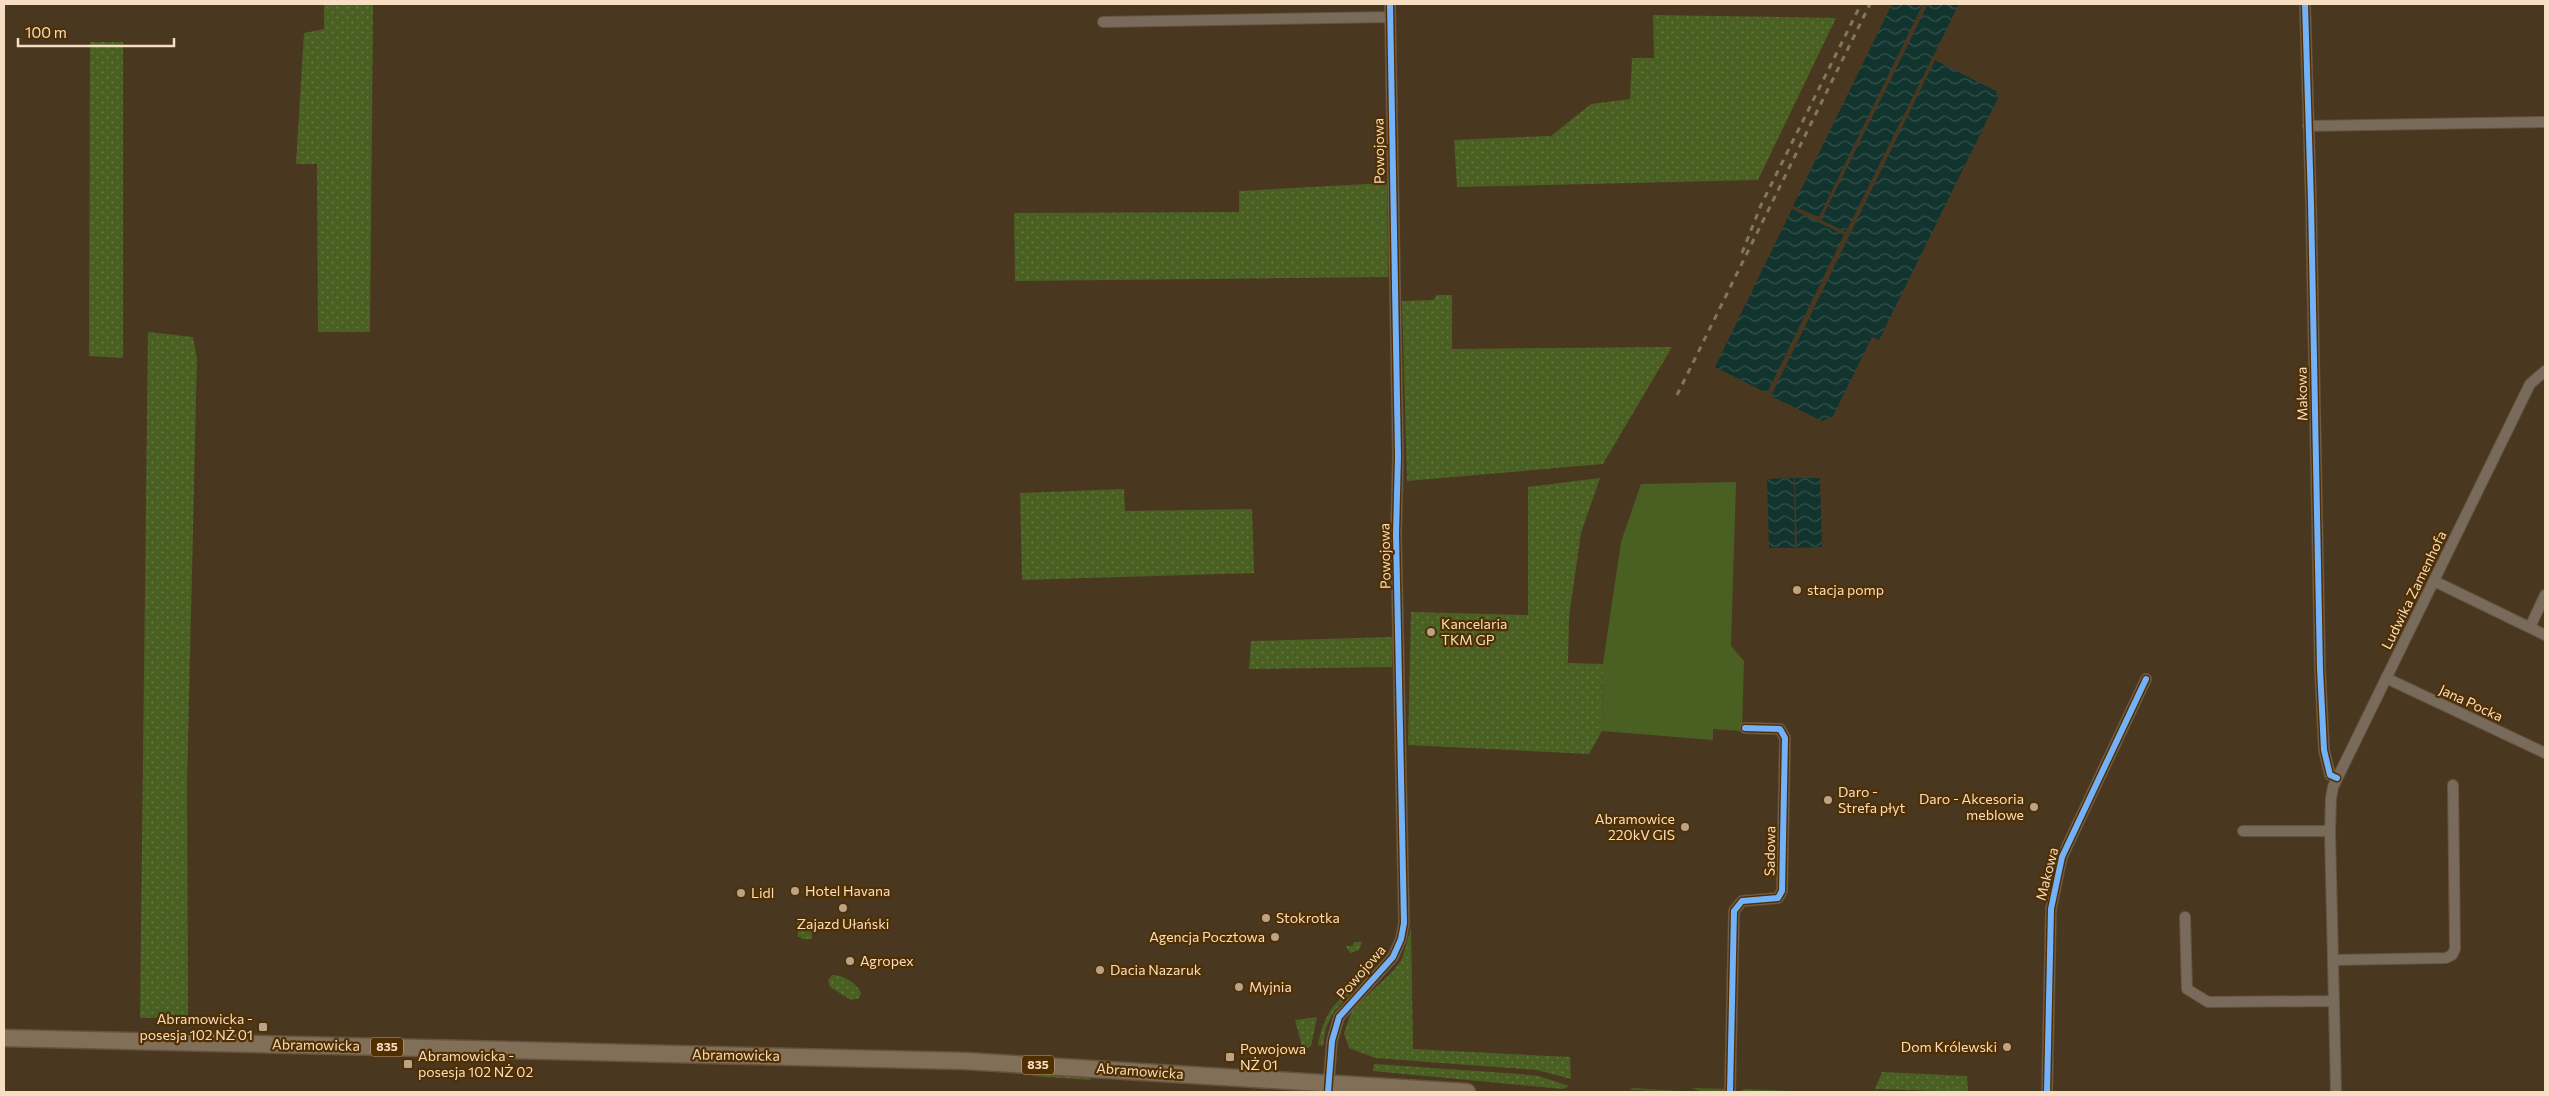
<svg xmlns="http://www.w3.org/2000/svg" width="2549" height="1096" viewBox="0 0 2549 1096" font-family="Commissioner,sans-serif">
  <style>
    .grass { fill: url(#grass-dots) }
    .garden { fill: #4a6022 }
    .water { fill: url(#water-waves) }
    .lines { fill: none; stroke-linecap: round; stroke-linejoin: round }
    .street-casing { stroke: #665440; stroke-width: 12 }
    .primary-casing { stroke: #665440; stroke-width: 19 }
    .street { stroke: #796b5b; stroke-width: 10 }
    .primary { stroke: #826f58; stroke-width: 16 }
    .rail { stroke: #837565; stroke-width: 3; stroke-dasharray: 6 6; stroke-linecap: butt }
    .cycleway-casing { stroke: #502f00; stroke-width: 9 }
    .cycleway { stroke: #73b2f8; stroke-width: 6 }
    .poi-dot { fill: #baa389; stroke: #502f00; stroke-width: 2 }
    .labels { text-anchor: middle; stroke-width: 4.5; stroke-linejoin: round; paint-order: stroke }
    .shield { fill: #502f00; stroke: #c5a988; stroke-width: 1 }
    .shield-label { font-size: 12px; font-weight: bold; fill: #f7ddc2 }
    .street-label { font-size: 14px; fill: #f7ddc2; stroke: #502f00 }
    .poi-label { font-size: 14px; fill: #f7ddc2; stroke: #502f00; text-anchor: start }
  </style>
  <defs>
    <pattern id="grass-dots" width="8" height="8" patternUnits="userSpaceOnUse" patternTransform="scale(1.25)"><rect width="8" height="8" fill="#4a6022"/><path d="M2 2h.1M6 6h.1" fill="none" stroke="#657640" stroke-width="1.8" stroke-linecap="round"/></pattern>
    <pattern id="water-waves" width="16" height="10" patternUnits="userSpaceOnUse" patternTransform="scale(1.25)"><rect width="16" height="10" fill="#12342f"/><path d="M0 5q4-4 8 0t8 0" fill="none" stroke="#35514c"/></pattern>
  </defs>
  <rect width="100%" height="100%" fill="#4a3720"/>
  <path class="grass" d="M 324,4 L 373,4 L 370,332 L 318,332 L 317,164 L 296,164 L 304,33 L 324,29 Z
    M 1653,15 L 1836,18 L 1758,180 L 1457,187 L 1454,140 L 1551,136 L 1591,104 L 1630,99 L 1632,58 L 1654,58 Z
    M 90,42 L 123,42 L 123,358 L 89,356 Z
    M 1387,183 L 1388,277 L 1015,281 L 1014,213 L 1239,212 L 1239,191 Z
    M 1437,295 L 1452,295 L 1452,349 L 1672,347 L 1603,464 L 1407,481 L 1402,301 L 1433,300 Z
    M 148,332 L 193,337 L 197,359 L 187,783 L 188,1017 L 140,1018 Z
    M 1600,478 L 1581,533 L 1569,617 L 1568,663 L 1603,664 L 1602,731 L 1589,754 L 1408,745 L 1411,612 L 1528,615 L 1528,487 Z
    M 1124,489 L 1125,511 L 1252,509 L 1254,573 L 1022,580 L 1020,493 Z
    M 1393,637 L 1392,667 L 1249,669 L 1251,641 Z
    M 797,921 L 812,923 L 812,939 L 801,939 L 801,937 L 798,937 Z
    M 1411,927 L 1413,1049 L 1570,1057 L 1571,1079 L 1537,1070 L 1375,1058 L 1349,1048 L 1344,1033 L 1352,1010 L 1394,970 L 1402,959 Z
    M 1354,942 L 1362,942 L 1359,950 L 1350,953 L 1346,946 L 1353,946 Z
    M 832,975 C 842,974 858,984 861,993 L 859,998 L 851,1000 L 830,987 L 828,980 Z
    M 1365,977 L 1333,1013 L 1326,1028 L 1323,1046 L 1318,1045 C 1325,1008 1337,1001 1365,977 Z
    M 1317,1017 L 1311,1046 L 1303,1050 L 1295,1020 Z
    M 1374,1064 L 1520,1074 L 1539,1076 L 1569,1086 L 1563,1089 L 1373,1071 Z
    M 1882,1072 L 1967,1076 L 1968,1092 L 1875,1089 Z
    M 1034,1074 L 1089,1078 L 1091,1080 L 1032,1076 Z
    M 1632,1088 L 1692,1092 L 1694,1092 L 1630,1090 Z
    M 1691,1088 L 1726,1089 L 1724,1092 L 1703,1092 Z
    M 1745,1089 L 1789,1091 L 1738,1092 Z"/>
  <path class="garden" d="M 1736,482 L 1731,646 L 1744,661 L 1742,731 L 1713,729 L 1713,740 L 1602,731 L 1603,664 L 1621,542 L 1641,484 Z"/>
  <path class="water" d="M 1892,4 L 1923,4 L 1819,217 L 1793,206 Z
    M 1928,4 L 1959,4 L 1846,232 L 1821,220 Z
    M 1935,60 L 1996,91 L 1998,98 L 1879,340 L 1872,337 L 1833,416 L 1822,421 L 1771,396 Z
    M 1792,209 L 1844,235 L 1767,393 L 1715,367 Z
    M 1794,478 L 1795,548 L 1769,548 L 1767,479 Z
    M 1795,478 L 1820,478 L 1822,547 L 1797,548 Z"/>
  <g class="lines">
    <defs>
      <path id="street" d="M 2305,4 L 2311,203 L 2320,669 L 2324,750 L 2330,775 L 2337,778
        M 1103,22 L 1390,17
        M 2308,126 L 2545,122
        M 2434,581 L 2545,635
        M 2530,627 L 2545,595
        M 2386,678 L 2545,753
        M 2243,831 L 2330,831
        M 2185,917 L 2187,989 L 2208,1002 L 2334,1001
        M 2333,960 L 2446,958 L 2452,955 L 2455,949 L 2453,785
        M 1328,1092 L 1332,1041 L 1339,1017 L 1393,957 L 1401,939 L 1404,923 L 1396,534 L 1398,456 L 1390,4
        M 1730,1092 L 1734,911 L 1742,901 L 1778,898 L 1782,891 L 1785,738 L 1780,729 L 1745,728
        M 2047,1092 L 2051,909 L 2062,857 L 2146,679
        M 2336,1092 L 2330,831 L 2331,798 L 2333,787 L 2530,384 L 2545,371"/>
      <path id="primary" d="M 4,1038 L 965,1061 L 1467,1092"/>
    </defs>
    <use href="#street" class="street-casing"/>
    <use href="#primary" class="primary-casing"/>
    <use href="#street" class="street"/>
    <use href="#primary" class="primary"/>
    <path class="rail" d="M 1742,253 L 1761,205 L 1861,4
      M 1677,395 L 1870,4"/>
    <defs>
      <path id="cycleway" d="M 2305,4 L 2311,203 L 2320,669 L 2324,750 L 2330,775 L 2337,778
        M 1328,1092 L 1332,1041 L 1339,1017 L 1393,957 L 1401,939 L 1404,923 L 1396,534 L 1398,456 L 1390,4
        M 1730,1092 L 1734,911 L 1742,901 L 1778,898 L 1782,891 L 1785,738 L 1780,729 L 1745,728
        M 2047,1092 L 2051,909 L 2062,857 L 2146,679"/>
    </defs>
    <use href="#cycleway" class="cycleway-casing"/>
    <use href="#cycleway" class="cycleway"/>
  </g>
  <g class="poi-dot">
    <circle cx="1797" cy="590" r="5"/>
    <circle cx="1431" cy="632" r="5"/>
    <circle cx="1828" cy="800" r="5"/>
    <circle cx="2034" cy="807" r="5"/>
    <circle cx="1685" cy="827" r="5"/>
    <circle cx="795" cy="891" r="5"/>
    <circle cx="741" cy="893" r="5"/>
    <circle cx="843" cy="908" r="5"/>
    <circle cx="1266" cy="918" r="5"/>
    <circle cx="1275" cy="937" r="5"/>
    <circle cx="850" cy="961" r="5"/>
    <circle cx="1100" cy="970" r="5"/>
    <circle cx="1239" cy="987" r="5"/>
    <rect x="258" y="1022" width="10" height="10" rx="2.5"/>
    <circle cx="2007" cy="1047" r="5"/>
    <rect x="1225" y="1052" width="10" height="10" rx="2.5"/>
    <rect x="403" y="1059" width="10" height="10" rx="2.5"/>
  </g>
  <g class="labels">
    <g class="shield">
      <rect x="371" y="1037.5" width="32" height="19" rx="4"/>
      <rect x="1022" y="1055.5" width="32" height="19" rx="4"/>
    </g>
    <g class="shield-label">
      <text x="387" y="1051">835</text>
      <text x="1038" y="1069">835</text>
    </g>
    <g class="street-label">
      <text transform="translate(1379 151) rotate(-91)" y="5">Powojowa</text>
      <text transform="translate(2302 394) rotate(-91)" y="5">Makowa</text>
      <text transform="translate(1385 556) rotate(-91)" y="5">Powojowa</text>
      <text transform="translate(2414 590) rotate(-64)" y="5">Ludwika Zamenhofa</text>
      <text transform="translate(2471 703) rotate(25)" y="5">Jana Pocka</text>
      <text transform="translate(1770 851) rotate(-89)" y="5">Sadowa</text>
      <text transform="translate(2047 874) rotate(-76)" y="5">Makowa</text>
      <text transform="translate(1361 972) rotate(-49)" y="5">Powojowa</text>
      <text transform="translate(316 1045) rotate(1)" y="5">Abramowicka</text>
      <text transform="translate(736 1055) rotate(1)" y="5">Abramowicka</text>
      <text transform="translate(1140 1071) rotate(4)" y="5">Abramowicka</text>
    </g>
    <g class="poi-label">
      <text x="1807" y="595">stacja pomp</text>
      <text x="1441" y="629">Kancelaria<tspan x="1441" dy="16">TKM GP</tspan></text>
      <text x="1838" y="797">Daro -<tspan x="1838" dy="16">Strefa płyt</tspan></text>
      <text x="2024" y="804" text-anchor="end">Daro - Akcesoria<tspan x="2024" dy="16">meblowe</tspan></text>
      <text x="1675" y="824" text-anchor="end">Abramowice<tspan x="1675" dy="16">220kV GIS</tspan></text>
      <text x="805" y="896">Hotel Havana</text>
      <text x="751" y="898">Lidl</text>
      <text x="1276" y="923">Stokrotka</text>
      <text x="843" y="929" text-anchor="middle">Zajazd Ułański</text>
      <text x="1265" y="942" text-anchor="end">Agencja Pocztowa</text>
      <text x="860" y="966">Agropex</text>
      <text x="1110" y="975">Dacia Nazaruk</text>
      <text x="1249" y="992">Myjnia</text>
      <text x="253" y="1024" text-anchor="end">Abramowicka -<tspan x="253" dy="16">posesja 102 NŻ 01</tspan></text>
      <text x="1997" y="1052" text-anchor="end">Dom Królewski</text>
      <text x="1240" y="1054">Powojowa<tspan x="1240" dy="16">NŻ 01</tspan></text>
      <text x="418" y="1061">Abramowicka -<tspan x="418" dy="16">posesja 102 NŻ 02</tspan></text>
    </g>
  </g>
  <rect width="2549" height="1096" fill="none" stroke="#f7ddc2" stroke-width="10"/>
  <path d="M18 38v8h156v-8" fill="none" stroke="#f7ddc2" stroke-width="2.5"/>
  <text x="25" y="38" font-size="15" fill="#f7ddc2" stroke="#502f00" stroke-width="4" paint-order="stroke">100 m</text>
</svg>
